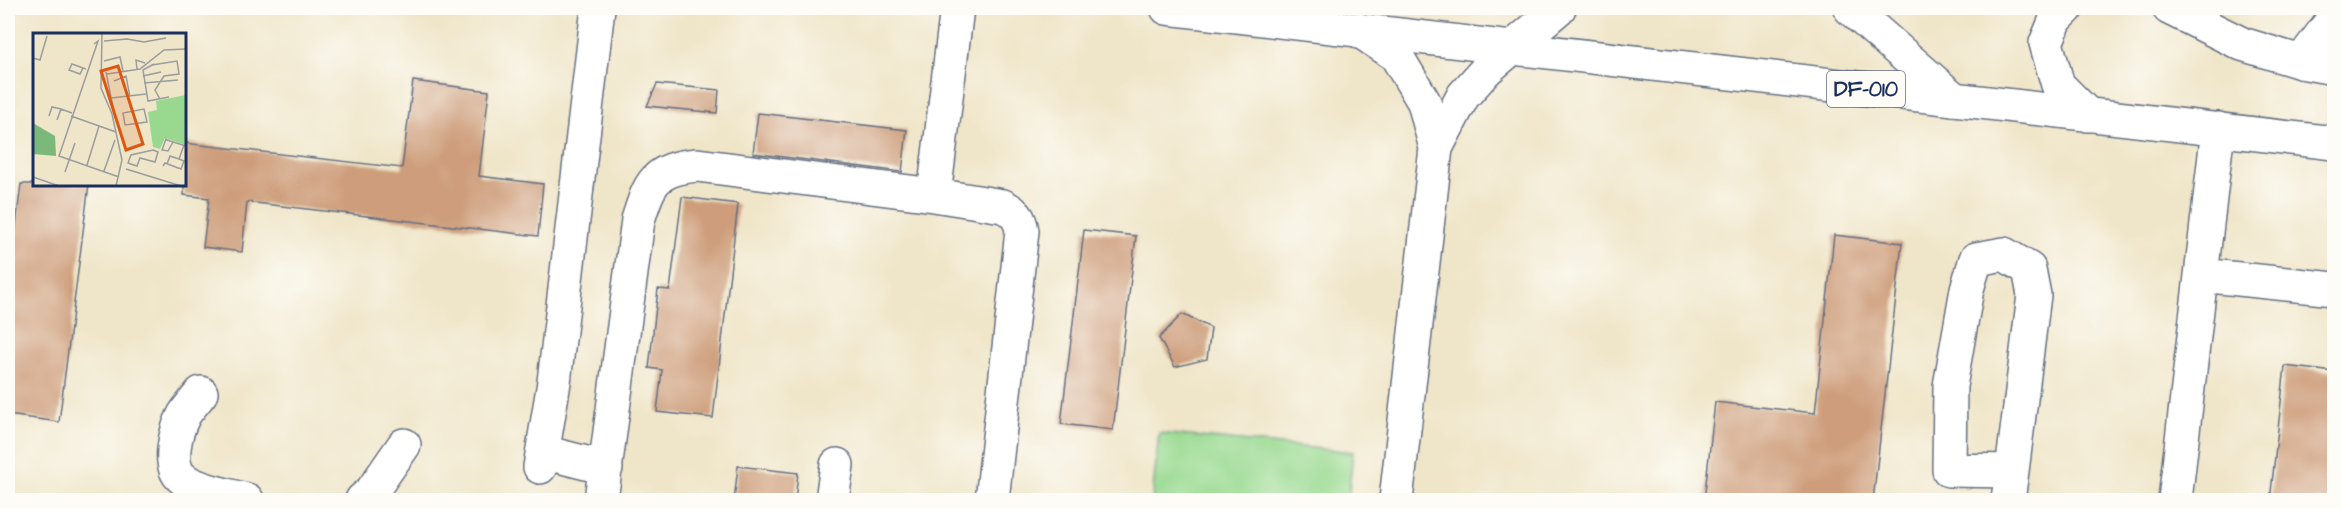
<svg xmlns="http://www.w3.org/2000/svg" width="2342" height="508" viewBox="0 0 2342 508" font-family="'Architects Daughter',sans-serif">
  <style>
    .green { fill: #98d98f; stroke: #5a8476; stroke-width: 1.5 }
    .building { fill: #ce9e7c }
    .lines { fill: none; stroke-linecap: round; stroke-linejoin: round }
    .minor-casing { stroke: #656f83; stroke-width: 36 }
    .major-casing { stroke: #656f83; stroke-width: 36 }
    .minor { stroke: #fff; stroke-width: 33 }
    .major { stroke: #fff; stroke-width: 33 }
    .labels { text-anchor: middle; stroke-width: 5; stroke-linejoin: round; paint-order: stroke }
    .shield { fill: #fdfcf7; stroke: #5f6c8c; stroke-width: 1.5 }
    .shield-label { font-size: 21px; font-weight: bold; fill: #1b2f5e }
    .inset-road { fill: none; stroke: #9a9c9e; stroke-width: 1.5 }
    .view { fill: #de5710; fill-opacity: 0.15; stroke: #de5710; stroke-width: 3 }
    .inset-edge { fill: none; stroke: #1b2f5e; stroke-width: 3 }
  </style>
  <rect width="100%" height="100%" fill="#fdfcf7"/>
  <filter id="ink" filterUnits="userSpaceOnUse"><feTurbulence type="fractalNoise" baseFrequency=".0167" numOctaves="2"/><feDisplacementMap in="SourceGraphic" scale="12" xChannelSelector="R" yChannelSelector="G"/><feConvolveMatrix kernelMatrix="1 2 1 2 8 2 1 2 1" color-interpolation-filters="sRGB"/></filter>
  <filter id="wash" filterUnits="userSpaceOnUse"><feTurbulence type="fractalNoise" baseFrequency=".008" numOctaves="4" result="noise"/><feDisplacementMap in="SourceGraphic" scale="24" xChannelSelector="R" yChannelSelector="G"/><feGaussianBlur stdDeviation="1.35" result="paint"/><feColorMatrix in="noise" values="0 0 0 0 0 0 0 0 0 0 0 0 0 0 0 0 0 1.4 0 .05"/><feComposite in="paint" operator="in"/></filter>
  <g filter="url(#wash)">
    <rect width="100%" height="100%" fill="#efe5c8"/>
    <path class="green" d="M 1159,433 L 1353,452 L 1348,500 L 1152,500 Z"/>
    <g id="blocks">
      <path class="building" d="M 413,81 L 489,91 L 479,176 L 543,184 L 538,236 L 247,202 L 242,252 L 203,247 L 209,198 L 184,195 L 184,143 L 402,168 Z
        M 657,84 L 719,90 L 717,113 L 647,106 Z
        M 758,113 L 907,130 L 902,172 L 753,153 Z
        M 21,184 L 89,184 L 59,422 L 8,415 L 8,291 Z
        M 682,197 L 738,204 L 713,418 L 657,412 L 662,370 L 649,368 L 658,289 L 670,290 Z
        M 1084,230 L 1136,236 L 1113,430 L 1061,424 Z
        M 1834,235 L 1902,243 L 1873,501 L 1704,501 L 1715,402 L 1815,413 Z
        M 1182,314 L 1211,328 L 1207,359 L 1175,367 L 1159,338 Z
        M 2285,366 L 2334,372 L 2334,501 L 2270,501 Z
        M 738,466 L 798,473 L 795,501 L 734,501 Z"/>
    </g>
  </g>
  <g filter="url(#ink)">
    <use href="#blocks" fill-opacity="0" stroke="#656f83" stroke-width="1.5"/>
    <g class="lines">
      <defs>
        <path id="minor" d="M 1850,8 L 1954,99
          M 1357,29 L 1396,55 L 1424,102 L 1436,148 L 1396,500
          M 2301,62 L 2334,18
          M 1436,148 L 1463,96 L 1486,70 L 1559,8
          M 934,195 L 957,8
          M 2201,275 L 2334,289
          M 201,393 C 196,400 189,407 184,415 C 176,430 167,464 181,477 C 194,490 229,495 247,500
          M 543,452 L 606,468
          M 540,467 L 554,382 L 598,8
          M 362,500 L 372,491 L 404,445
          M 601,500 L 638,220 C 650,182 654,169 697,165 L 934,195 L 1003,206 C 1015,212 1020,218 1022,231 L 992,500
          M 832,500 L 837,465
          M 2008,500 L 2012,471 L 2034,295 L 2029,269 L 2004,254 L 1976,259 L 1967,289 L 1950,386 L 1949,470 L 2012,471
          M 2175,500 L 2218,129"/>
        <path id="major" d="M 1167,8 L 2334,143
          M 2067,8 L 2056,19 L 2046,43 L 2058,85 L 2088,115
          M 2169,8 L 2242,44 L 2301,62 L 2334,68"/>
      </defs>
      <use href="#minor" class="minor-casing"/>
      <use href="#major" class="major-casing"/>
      <use href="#minor" class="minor"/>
      <use href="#major" class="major"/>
    </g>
  </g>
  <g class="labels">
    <rect class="shield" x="1827" y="71" width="78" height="36" rx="4.5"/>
    <g class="shield-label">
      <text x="1866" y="96">DF-010</text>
    </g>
  </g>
  <g transform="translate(33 33)">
    <rect width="153" height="153" fill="#efe5c8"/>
    <path d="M 153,62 L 153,112 L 132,105 L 127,116 L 120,114 L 115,79 L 124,77 L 123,68 Z" fill="#98d98f"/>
    <path d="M 0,90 L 22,103 L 23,123 L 0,121 Z" fill="#7ab97a"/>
    <path class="inset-road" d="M 69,0 L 68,55 L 79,81 L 89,127 L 83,153M 71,8 L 94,6 L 111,9 L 133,5M 61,11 L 65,8 L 26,123 L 86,144M 0,25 L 7,27 L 14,3M 71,28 L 87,24 L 90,38M 121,31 L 110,37 L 115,68 L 136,64M 119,32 L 144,28 L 146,41 L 131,43 L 122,57 L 127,66M 50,35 L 47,41 L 36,37 L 39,31 L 50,35 L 53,36M 104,36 L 103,27 L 112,30M 73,39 L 81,79M 74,41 L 107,36 L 131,17 L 153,16M 110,43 L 128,39M 81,48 L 93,43 L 97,64M 111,50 L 145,47M 78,65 L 113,61M 111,76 L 114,89 L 92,92 L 90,80 ZM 16,83 L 19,74 L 28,76M 38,83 L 83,99M 24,87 L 28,76 L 39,80M 140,109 L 135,118 L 129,117 L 133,106 L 134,107 L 153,113M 120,117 L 125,119 L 122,129 L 107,125 L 104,133 L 95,130 L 98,122 ZM 134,131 L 137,123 L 146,126 L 151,112M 54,132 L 66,93M 130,133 L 132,130 L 148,136 L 151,128 L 146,126M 93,136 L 148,153M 71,138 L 82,107M 32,139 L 42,110M 0,144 L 26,153"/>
    <path class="view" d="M 85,33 L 110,111 L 93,117 L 68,38 Z"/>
    <rect width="153" height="153" class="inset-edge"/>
  </g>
  <rect width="2342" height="508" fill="none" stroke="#fdfcf7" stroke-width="30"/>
</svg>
